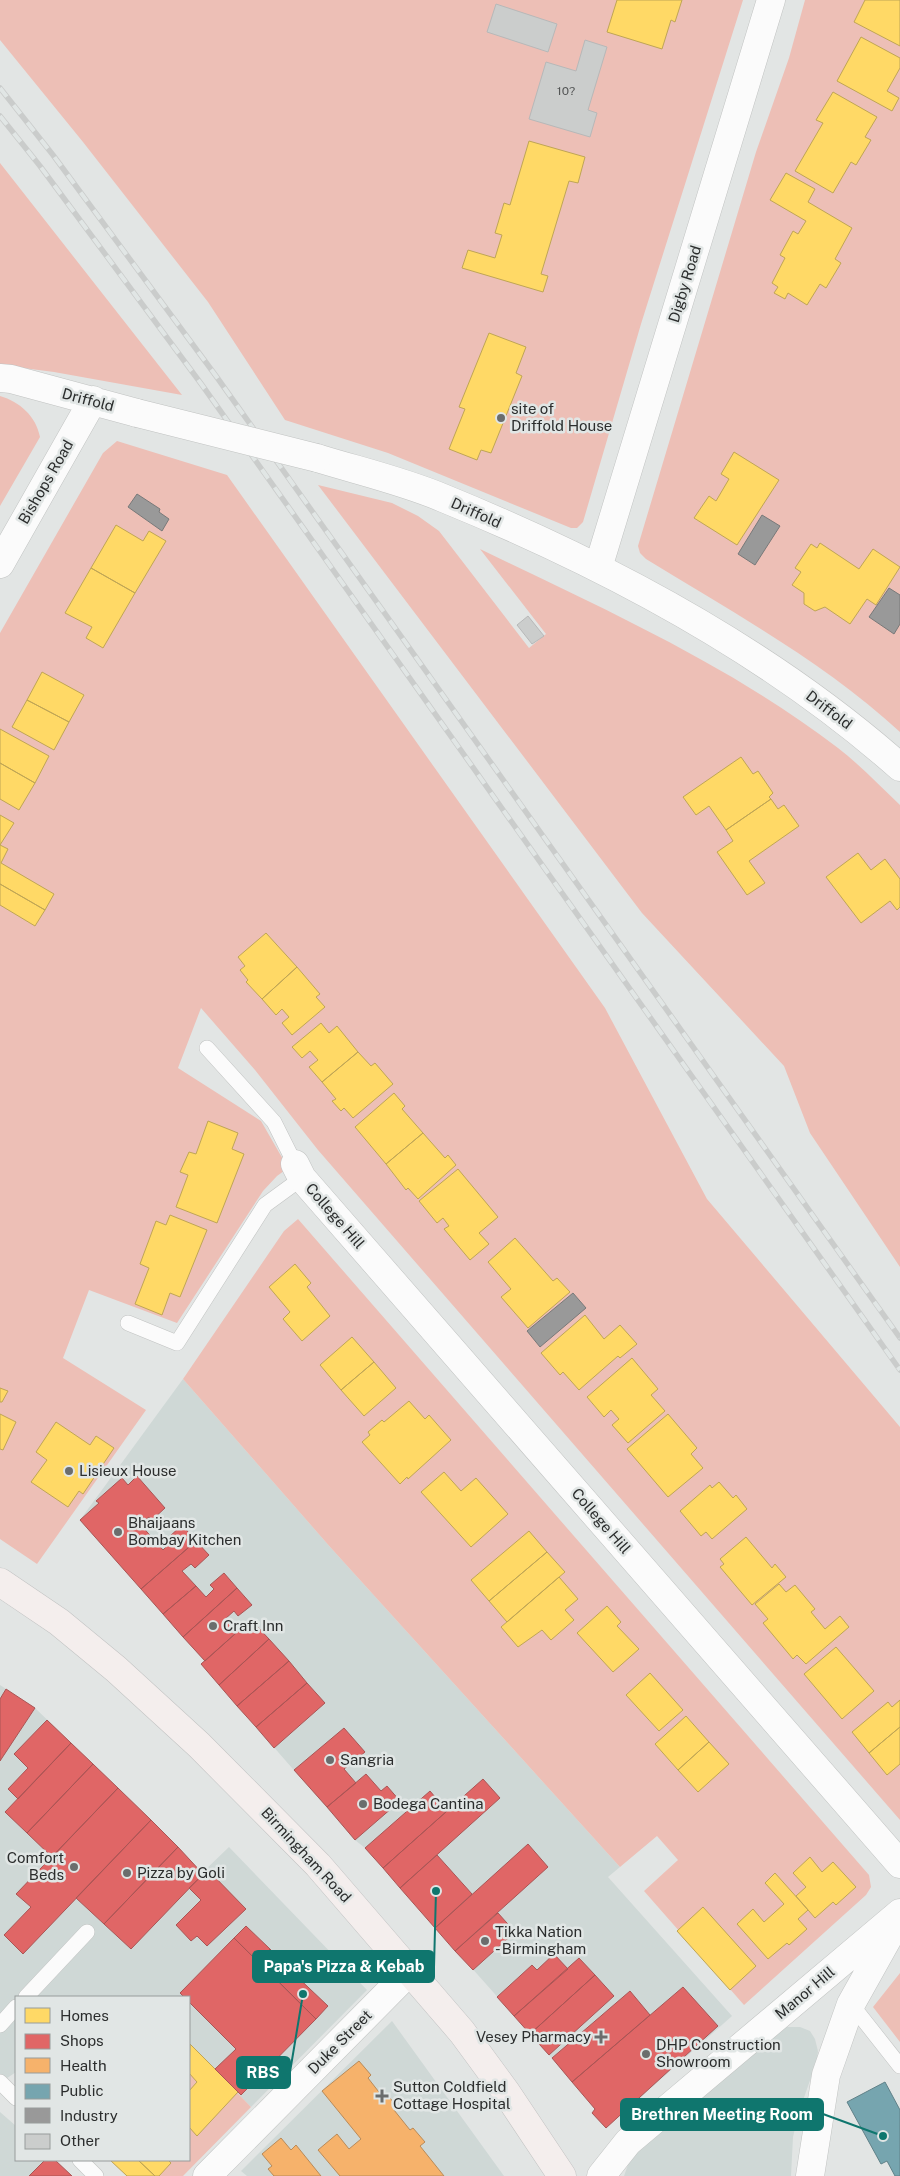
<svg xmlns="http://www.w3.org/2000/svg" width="900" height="2176" viewBox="0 0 900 2176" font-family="'Public Sans',sans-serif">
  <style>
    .built { fill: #cfd8d6 }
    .green { fill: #edbfb6 }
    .homes { fill: #ffd966; stroke: #bfa555 }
    .shops { fill: #e06666; stroke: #a55 }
    .health { fill: #f6b26b; stroke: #b98a58 }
    .public { fill: #76a5af; stroke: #608188 }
    .industry { fill: #999; stroke: #787979 }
    .building { fill: #cbcdcc; stroke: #b7b8b8 }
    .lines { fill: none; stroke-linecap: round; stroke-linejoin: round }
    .service-casing { stroke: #c1c3c2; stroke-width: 16 }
    .minor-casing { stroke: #c1c3c2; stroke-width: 29 }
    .primary-casing { stroke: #c2c3c3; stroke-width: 29 }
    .service { stroke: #fbfbfb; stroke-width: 15 }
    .minor { stroke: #fbfbfb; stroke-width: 28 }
    .primary { stroke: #f4eeed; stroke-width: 28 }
    .rail-casing { stroke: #cacccb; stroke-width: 5.5 }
    .rail { stroke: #e1e6e5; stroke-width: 4; stroke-dasharray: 11; stroke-linecap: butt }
    .minor-bridge-casing { stroke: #c1c3c2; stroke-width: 29; stroke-linecap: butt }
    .minor-bridge { stroke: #fbfbfb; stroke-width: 28 }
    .poi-dot { fill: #6b6d6d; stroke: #e1e6e5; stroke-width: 2 }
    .labels { text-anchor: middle; stroke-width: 5; stroke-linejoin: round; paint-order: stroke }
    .number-label { font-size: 12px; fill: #545656 }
    .street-label { font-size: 15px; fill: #2b2d2d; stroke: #e1e6e5 }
    .poi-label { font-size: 15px; fill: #2b2d2d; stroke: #e1e6e5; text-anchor: start }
    .leader { fill: none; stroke: #0f766e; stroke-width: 2 }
    .callout-dot { fill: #0f766e; stroke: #e1e6e5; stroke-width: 2 }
    .callout { fill: #0f766e; stroke: #0f766e; stroke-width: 2 }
    .callout-label { font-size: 16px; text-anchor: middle; font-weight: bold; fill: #fff }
  </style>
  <rect width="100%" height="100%" fill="#e2e5e4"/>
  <path class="built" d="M 183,1379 L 331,1548 L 620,1867 L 608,1877 L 732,2016 L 606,2128 L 592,2113 L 595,2109 L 549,2055 L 365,1848 L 355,1840 L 201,1664 L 204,1661 L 80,1520 Z
    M 0,1685 L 35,1708 L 151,1820 L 202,1873 L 229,1847 L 367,1990 L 251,2107 L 189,2043 L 189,1997 L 16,1997 L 16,2072 L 0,2083 Z
    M 392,2021 L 504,2176 L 247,2176 L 241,2171 Z
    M 784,2027 L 800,2027 L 810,2031 L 815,2039 L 818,2051 L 817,2060 L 799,2112 L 793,2137 L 791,2176 L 624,2176 L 630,2159 L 773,2034 Z
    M 0,2112 L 16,2126 L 16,2160 L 55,2160 L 72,2176 L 0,2176 Z"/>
  <path class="green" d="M 0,0 L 743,0 L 641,324 L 583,522 L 577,528 L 571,528 L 388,453 L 285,420 L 208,302 L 83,142 L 0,40 Z
    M 805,0 L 900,0 L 900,732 C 826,663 732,612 646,559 L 640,553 L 638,546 L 756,152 L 789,58 Z
    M 0,163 L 182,395 L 54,372 L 0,365 Z
    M 0,396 C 20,402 36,416 40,437 L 0,506 Z
    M 117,441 L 227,475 L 605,1008 L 707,1199 L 900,1427 L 900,1820 L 318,1150 L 255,1070 L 201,1008 L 178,1068 L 261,1121 L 288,1168 L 277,1176 L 263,1191 L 177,1323 L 89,1290 L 63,1358 L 146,1410 L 37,1564 L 0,1539 L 0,633 L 103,453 Z
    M 318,485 L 392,503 L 418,516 L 439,531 L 529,648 L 546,634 L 480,549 C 602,608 730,665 838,748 C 860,765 880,786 900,805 L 900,1267 L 810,1133 L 784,1066 L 642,913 Z
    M 298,1219 L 869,1875 L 871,1887 L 866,1895 L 744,2005 L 644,1891 L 678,1860 L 657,1836 L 620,1867 L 331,1548 L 183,1379 L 284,1231 Z
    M 900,1973 L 900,2042 L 873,2007 Z
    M 189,2043 L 251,2107 L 183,2176 L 127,2176 L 110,2160 L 189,2160 Z"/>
  <path class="homes" d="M 617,0 L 682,0 L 675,22 L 671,20 L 662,49 L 607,32 Z
    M 865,0 L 900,0 L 900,46 L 854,22 Z
    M 861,37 L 900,58 L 900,68 L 887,91 L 899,98 L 892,111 L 837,81 Z
    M 833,92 L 877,117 L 865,137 L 871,140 L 856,165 L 851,162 L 833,193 L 795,171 L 823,123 L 816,120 Z
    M 529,141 L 585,157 L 578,183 L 569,181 L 541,274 L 548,276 L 543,292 L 462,268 L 468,250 L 495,258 L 502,235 L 495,233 L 504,203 L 510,205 Z
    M 786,173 L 815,189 L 808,202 L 852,228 L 835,259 L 841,263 L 826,288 L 820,284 L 807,305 L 788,293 L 785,299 L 774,293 L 778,287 L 772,283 L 785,258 L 780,255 L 793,231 L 798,234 L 806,221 L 770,200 Z
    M 489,333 L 526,347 L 516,373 L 522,376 L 491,453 L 481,450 L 477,460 L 449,449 L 465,409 L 459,407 Z
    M 734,452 L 779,480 L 737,545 L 694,518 L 709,496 L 716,501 L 729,479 L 721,474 Z
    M 116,525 L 143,541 L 149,531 L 166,541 L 135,593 L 91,568 Z
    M 820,543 L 859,569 L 873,549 L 900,567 L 876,605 L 867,599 L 850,624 L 825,607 L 815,611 L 804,604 L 804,593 L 792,585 L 801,572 L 795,568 L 811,544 L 817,548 Z
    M 91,568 L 135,593 L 103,648 L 86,638 L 92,627 L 65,613 Z
    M 42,672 L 84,695 L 69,722 L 27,700 Z
    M 27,700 L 69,722 L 54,750 L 12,727 Z
    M 0,729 L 49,756 L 35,783 L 0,763 Z
    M 741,757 L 753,774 L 758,771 L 773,793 L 769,797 L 771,799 L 726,830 L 709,806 L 696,815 L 683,797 Z
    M 0,763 L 35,783 L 19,810 L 0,799 Z
    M 771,799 L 778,809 L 784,805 L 799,826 L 749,861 L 765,883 L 747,895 L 717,852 L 733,841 L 726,830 Z
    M 0,815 L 14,823 L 0,845 L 8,849 L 1,863 L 54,894 L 45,910 L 0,884 Z
    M 858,853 L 871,870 L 885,859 L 900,879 L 900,907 L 897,910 L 890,901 L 861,923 L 826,877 Z
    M 0,884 L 45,910 L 35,926 L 0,905 Z
    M 266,933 L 297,967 L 262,999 L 246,982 L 248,980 L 240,970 L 245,966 L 238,957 Z
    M 297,967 L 320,994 L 316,997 L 325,1007 L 292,1035 L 282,1023 L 289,1017 L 282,1009 L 276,1015 L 262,999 Z
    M 321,1023 L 329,1033 L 337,1026 L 358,1052 L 322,1082 L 309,1067 L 318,1060 L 310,1051 L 302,1058 L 292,1047 Z
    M 358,1052 L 371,1066 L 375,1063 L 393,1084 L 353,1118 L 344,1108 L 341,1111 L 332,1101 L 336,1099 L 322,1082 Z
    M 394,1093 L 405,1106 L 402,1109 L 423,1133 L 386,1164 L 355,1127 Z
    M 208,1121 L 238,1133 L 232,1149 L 244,1154 L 217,1223 L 176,1207 L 188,1175 L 180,1172 L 189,1152 L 196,1154 Z
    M 423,1133 L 445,1158 L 448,1155 L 456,1165 L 418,1199 L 408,1188 L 406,1190 L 386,1164 Z
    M 458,1169 L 498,1217 L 479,1233 L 489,1244 L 470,1260 L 444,1229 L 449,1226 L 443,1218 L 437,1223 L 419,1201 Z
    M 170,1215 L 207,1230 L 180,1297 L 170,1293 L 162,1315 L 135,1304 L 149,1268 L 140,1264 L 156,1221 L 166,1225 Z
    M 515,1238 L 553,1281 L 557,1278 L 570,1292 L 528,1328 L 501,1297 L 511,1289 L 488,1262 Z
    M 295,1264 L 311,1283 L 307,1287 L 330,1316 L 302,1341 L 283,1319 L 290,1312 L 269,1287 Z
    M 585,1315 L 604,1339 L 620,1325 L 637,1344 L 620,1358 L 618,1356 L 579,1390 L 563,1372 L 560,1375 L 541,1353 Z
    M 352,1337 L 374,1362 L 341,1390 L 320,1365 Z
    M 632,1358 L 658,1389 L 651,1395 L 665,1411 L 628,1443 L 612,1425 L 619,1419 L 611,1410 L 604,1417 L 587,1397 Z
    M 374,1362 L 396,1388 L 364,1416 L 341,1390 Z
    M 0,1388 L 8,1391 L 2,1402 L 0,1402 Z
    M 409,1401 L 425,1419 L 429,1415 L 451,1440 L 408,1479 L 407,1477 L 400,1484 L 362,1442 L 370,1435 L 368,1432 L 382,1420 L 384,1422 Z
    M 0,1414 L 16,1422 L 3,1450 L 0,1449 Z
    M 668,1414 L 697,1448 L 691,1454 L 703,1468 L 668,1497 L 627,1449 Z
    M 56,1422 L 90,1445 L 96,1436 L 114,1448 L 83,1494 L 79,1491 L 68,1507 L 31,1482 L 47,1460 L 36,1452 Z
    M 444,1472 L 461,1491 L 476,1478 L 508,1514 L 471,1547 L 421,1492 Z
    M 719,1482 L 733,1498 L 736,1495 L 747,1509 L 712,1539 L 706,1532 L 701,1536 L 680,1511 L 710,1485 L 712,1488 Z
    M 529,1531 L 547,1552 L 489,1601 L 471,1580 Z
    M 746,1537 L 772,1568 L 775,1564 L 786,1577 L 752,1605 L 720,1567 L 724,1564 L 720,1559 Z
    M 547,1552 L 565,1572 L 507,1622 L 489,1601 Z
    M 559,1577 L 578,1599 L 565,1610 L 574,1620 L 551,1640 L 542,1630 L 518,1647 L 501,1627 Z
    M 779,1584 L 786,1592 L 795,1585 L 815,1609 L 811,1612 L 825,1629 L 840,1616 L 849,1627 L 806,1664 L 797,1655 L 793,1659 L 763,1623 L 768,1619 L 755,1604 Z
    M 607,1606 L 621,1622 L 617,1626 L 639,1649 L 613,1672 L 577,1633 Z
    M 836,1647 L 874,1691 L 842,1719 L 804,1674 Z
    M 650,1673 L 683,1710 L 659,1731 L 626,1695 Z
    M 900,1700 L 900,1727 L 869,1753 L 852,1732 L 888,1702 L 892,1707 Z
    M 686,1716 L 709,1742 L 678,1770 L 655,1744 Z
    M 900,1727 L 900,1764 L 887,1775 L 869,1753 Z
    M 709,1742 L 729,1764 L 698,1792 L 678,1770 Z
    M 810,1857 L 822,1872 L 833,1862 L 856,1887 L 836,1905 L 833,1902 L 815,1918 L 796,1896 L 806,1887 L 793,1873 Z
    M 775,1873 L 808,1910 L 798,1919 L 807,1929 L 789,1945 L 787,1943 L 768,1959 L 737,1924 L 753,1909 L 764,1922 L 784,1904 L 765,1883 Z
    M 703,1907 L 756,1966 L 730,1990 L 677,1931 Z
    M 190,2044 L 238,2092 L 197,2136 L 189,2127 L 189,2091 L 197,2082 L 189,2073 Z
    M 110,2160 L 138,2160 L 155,2176 L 127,2176 Z
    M 138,2160 L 168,2160 L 171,2163 L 159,2176 L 155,2176 Z"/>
  <path class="shops" d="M 137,1476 L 165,1508 L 152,1520 L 149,1517 L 140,1524 L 163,1550 L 171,1542 L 168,1538 L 182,1525 L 196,1541 L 141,1589 L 80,1520 L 99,1503 L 96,1501 L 122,1478 L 128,1485 Z
    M 196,1541 L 209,1555 L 195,1568 L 191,1564 L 182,1571 L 196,1586 L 163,1614 L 141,1589 Z
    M 224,1573 L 237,1588 L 183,1637 L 163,1614 L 196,1586 L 206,1597 L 214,1589 L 210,1585 Z
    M 237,1588 L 252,1605 L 238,1616 L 234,1611 L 225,1619 L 237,1632 L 205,1661 L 183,1637 Z
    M 251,1620 L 269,1639 L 219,1685 L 201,1664 Z
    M 269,1639 L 289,1661 L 237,1706 L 219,1685 Z
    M 289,1661 L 307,1683 L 256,1727 L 237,1706 Z
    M 307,1683 L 325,1703 L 274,1748 L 256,1727 Z
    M 6,1689 L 35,1708 L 0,1761 L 0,1699 Z
    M 47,1720 L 71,1743 L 18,1799 L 8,1789 L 28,1768 L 14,1754 Z
    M 344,1728 L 365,1752 L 344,1769 L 356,1783 L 327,1807 L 294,1770 Z
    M 71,1743 L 93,1764 L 27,1833 L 5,1812 Z
    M 93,1764 L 118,1788 L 52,1857 L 27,1833 Z
    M 366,1774 L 381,1791 L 387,1786 L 400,1801 L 355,1840 L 327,1807 Z
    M 483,1779 L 500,1798 L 400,1888 L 383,1868 Z
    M 118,1788 L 151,1820 L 23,1954 L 4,1935 L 31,1907 L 16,1894 Z
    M 430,1791 L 447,1811 L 383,1868 L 365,1848 Z
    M 151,1820 L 178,1847 L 104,1924 L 76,1898 Z
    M 528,1844 L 548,1867 L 455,1951 L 435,1928 Z
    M 178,1847 L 203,1874 L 131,1949 L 104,1924 Z
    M 437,1855 L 472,1894 L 435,1928 L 400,1888 Z
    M 208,1870 L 246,1909 L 207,1946 L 197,1936 L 191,1941 L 176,1925 L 201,1900 L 189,1888 Z
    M 498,1913 L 515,1932 L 473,1970 L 455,1951 Z
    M 246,1926 L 270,1949 L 258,1962 L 234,1938 Z
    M 234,1938 L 316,2019 L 241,2095 L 215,2069 L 236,2049 L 189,2002 L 189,1997 L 184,1997 L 180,1993 Z
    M 270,1949 L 290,1970 L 279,1982 L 258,1962 Z
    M 554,1954 L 568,1969 L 514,2016 L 497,1997 L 532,1965 L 537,1970 Z
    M 579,1958 L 595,1975 L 530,2034 L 514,2016 Z
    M 290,1970 L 328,2006 L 316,2019 L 279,1982 Z
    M 595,1975 L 614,1996 L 549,2055 L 530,2034 Z
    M 683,1987 L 718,2026 L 606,2128 L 592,2113 L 595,2109 L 572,2082 Z
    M 630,1991 L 650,2015 L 572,2082 L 552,2058 Z
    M 45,2160 L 55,2160 L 72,2176 L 29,2176 Z"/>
  <path class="health" d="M 359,2061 L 371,2075 L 368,2078 L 382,2096 L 386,2093 L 397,2107 L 394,2110 L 410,2130 L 413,2128 L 425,2142 L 420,2146 L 444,2176 L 340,2176 L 318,2150 L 337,2134 L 349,2149 L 361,2139 L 322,2091 Z
    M 281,2138 L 291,2150 L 296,2145 L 321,2176 L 274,2176 L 268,2169 L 272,2166 L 262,2154 Z"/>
  <path class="public" d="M 885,2082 L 900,2110 L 900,2176 L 895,2176 L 887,2161 L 881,2164 L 847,2102 Z"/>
  <path class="industry" d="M 137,494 L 160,509 L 159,512 L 169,519 L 162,531 L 128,507 Z
    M 762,515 L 780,526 L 755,565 L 738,554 Z
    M 889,588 L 900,595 L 900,624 L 894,634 L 869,617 Z
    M 573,1293 L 586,1308 L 540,1347 L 527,1331 Z"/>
  <path class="building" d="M 496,4 L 557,24 L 548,52 L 487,32 Z
    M 585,40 L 607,47 L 588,110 L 597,113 L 590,137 L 529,119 L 546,62 L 576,71 Z
    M 528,616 L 544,636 L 532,644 L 517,625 Z"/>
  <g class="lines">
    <defs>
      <path id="service" d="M 207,1048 L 274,1122 L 295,1164
        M 128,1323 L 177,1343 L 265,1205 L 302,1178
        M 26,1997 L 87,1932
        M 851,2004 L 900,2066
        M 0,2025 L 16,2007
        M 0,2082 L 16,2098
        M 80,2160 L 96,2176"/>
      <path id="minor" d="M 0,378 L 11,379 L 137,413
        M 317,458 C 359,471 403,481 443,498 C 605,564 769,651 900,767
        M 0,564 L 93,400
        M 598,568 L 771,0
        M 295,1164 L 302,1178 L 900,1864
        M 207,2176 L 410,1971
        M 601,2176 L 628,2142 L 900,1913
        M 810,2176 L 826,2075 L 851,2004 L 894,1927"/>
      <path id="primary" d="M 0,1582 L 59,1622 L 116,1669 L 199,1745 L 318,1865 L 462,2032 L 506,2092 L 562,2176"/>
    </defs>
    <use href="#service" class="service-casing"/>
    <use href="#minor" class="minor-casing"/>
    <use href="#primary" class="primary-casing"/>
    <use href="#service" class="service"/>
    <use href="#minor" class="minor"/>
    <use href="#primary" class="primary"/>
    <defs>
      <path id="rail" d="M 0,88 L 53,155 L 216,376 L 900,1338
        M 0,116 L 40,166 L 202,385 L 900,1370"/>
    </defs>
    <use href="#rail" class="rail-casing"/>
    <use href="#rail" class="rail"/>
    <defs>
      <path id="minor-bridge" d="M 137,413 L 317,458"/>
    </defs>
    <use href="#minor-bridge" class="minor-bridge-casing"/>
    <use href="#minor-bridge" class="minor-bridge"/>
  </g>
  <g class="poi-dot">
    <circle cx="501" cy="418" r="5"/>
    <circle cx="69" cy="1471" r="5"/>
    <circle cx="118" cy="1532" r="5"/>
    <circle cx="213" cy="1626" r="5"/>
    <circle cx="330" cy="1760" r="5"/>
    <circle cx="363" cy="1804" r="5"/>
    <circle cx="74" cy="1867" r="5"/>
    <circle cx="127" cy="1873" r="5"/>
    <circle cx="485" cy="1941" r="5"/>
    <path d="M598.5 2029.5h5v5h5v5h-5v5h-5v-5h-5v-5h5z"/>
    <circle cx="646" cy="2054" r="5"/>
    <path d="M379.5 2088.5h5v5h5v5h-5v5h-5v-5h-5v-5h5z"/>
  </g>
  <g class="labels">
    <g class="number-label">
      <text x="566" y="95">10?</text>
    </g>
    <g class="street-label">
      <text transform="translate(685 284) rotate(-73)" y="5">Digby Road</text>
      <text transform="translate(88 400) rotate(15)" y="5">Driffold</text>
      <text transform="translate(46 482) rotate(-60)" y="5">Bishops Road</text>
      <text transform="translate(476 513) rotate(24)" y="5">Driffold</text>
      <text transform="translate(829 710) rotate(37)" y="5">Driffold</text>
      <text transform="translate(335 1216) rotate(49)" y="5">College Hill</text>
      <text transform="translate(601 1521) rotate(49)" y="5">College Hill</text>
      <text transform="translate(306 1855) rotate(47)" y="5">Birmingham Road</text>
      <text transform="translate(805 1993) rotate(-40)" y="5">Manor Hill</text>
      <text transform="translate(340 2042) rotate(-45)" y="5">Duke Street</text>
    </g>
    <g class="poi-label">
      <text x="511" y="414">site of<tspan x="511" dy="17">Driffold House</tspan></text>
      <text x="79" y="1476">Lisieux House</text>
      <text x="128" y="1528">Bhaijaans<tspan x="128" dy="17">Bombay Kitchen</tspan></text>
      <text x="223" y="1631">Craft Inn</text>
      <text x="340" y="1765">Sangria</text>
      <text x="373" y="1809">Bodega Cantina</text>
      <text x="64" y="1863" text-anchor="end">Comfort<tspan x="64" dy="17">Beds</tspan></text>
      <text x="137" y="1878">Pizza by Goli</text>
      <text x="495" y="1937">Tikka Nation<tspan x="495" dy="17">- Birmingham</tspan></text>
      <text x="591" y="2042" text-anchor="end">Vesey Pharmacy</text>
      <text x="656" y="2050">DHP Construction<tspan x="656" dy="17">Showroom</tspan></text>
      <text x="393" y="2092">Sutton Coldfield<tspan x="393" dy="17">Cottage Hospital</tspan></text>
    </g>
  </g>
  <path class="leader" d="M436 1891L434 1967M303 1994L290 2072M883 2136L823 2114"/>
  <g class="callout-dot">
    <circle cx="436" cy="1891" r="5"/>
    <circle cx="303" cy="1994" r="5"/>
    <circle cx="883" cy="2136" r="5"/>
  </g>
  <g class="callout">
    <rect x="253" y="1951" width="181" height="31" rx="5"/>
    <rect x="237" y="2057" width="53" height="31" rx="5"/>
    <rect x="621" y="2099" width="202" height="31" rx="5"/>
  </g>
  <g class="callout-label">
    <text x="344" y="1972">Papa's Pizza &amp; Kebab</text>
    <text x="263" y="2078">RBS</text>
    <text x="722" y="2120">Brethren Meeting Room</text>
  </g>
  <rect x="15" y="1996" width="175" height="165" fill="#e1e6e5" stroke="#989c9b"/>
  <rect x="25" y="2008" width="25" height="15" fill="#ffd966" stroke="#989c9b"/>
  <text x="60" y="2021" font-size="15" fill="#2b2d2d">Homes</text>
  <rect x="25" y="2034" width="25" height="15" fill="#e06666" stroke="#989c9b"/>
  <text x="60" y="2046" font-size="15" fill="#2b2d2d">Shops</text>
  <rect x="25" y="2058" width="25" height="15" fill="#f6b26b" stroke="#989c9b"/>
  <text x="60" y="2071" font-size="15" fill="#2b2d2d">Health</text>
  <rect x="25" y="2084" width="25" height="15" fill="#76a5af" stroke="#989c9b"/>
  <text x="60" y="2096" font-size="15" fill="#2b2d2d">Public</text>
  <rect x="25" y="2108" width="25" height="15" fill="#999999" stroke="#989c9b"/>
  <text x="60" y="2121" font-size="15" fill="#2b2d2d">Industry</text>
  <rect x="25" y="2134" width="25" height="15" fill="#cbcdcc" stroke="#989c9b"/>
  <text x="60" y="2146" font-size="15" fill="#2b2d2d">Other</text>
</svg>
